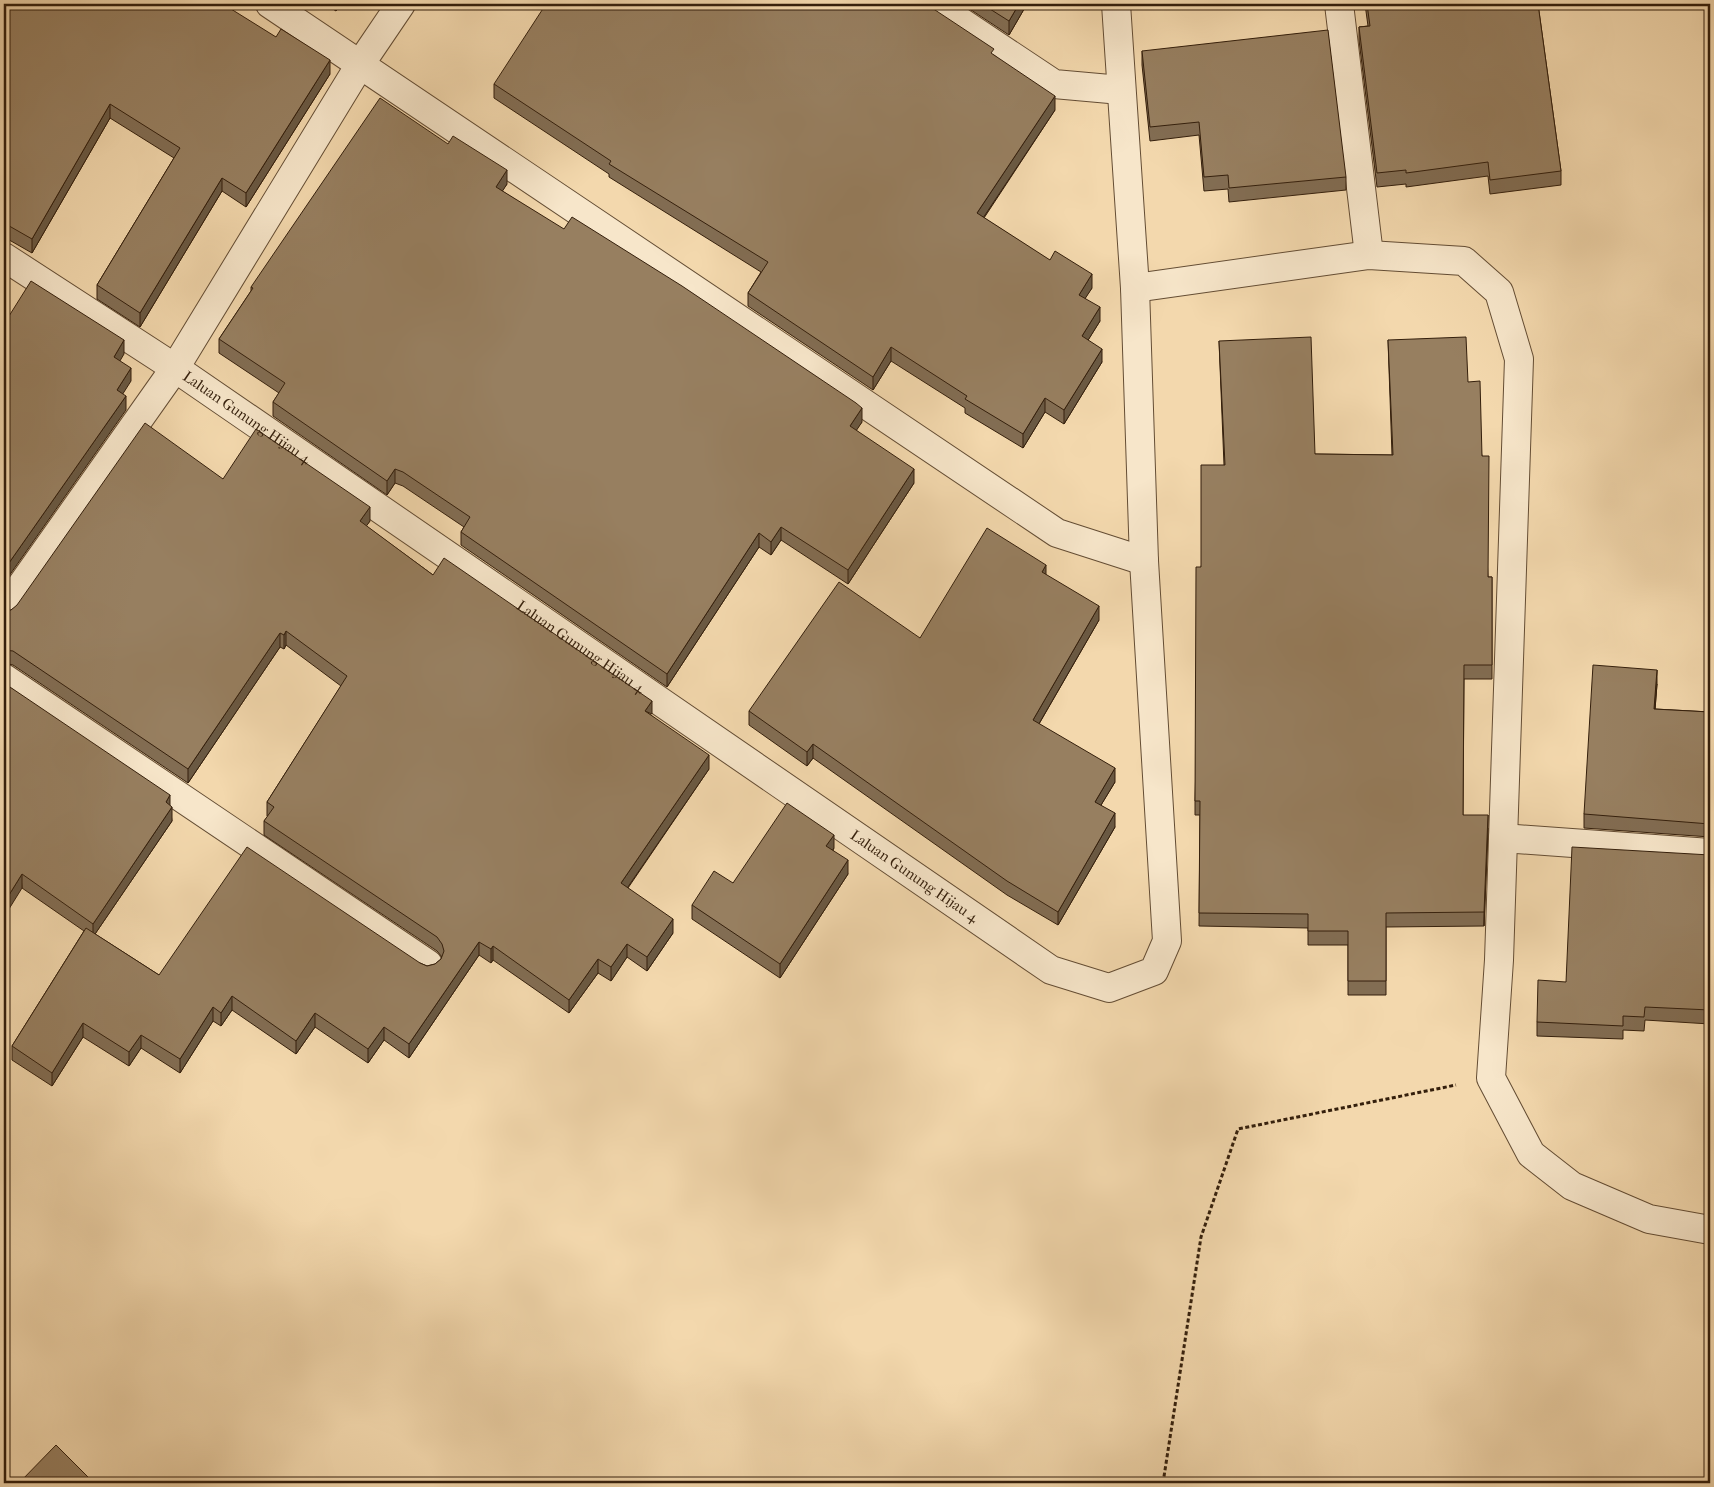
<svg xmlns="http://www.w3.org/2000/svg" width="1714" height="1487" viewBox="0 0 1714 1487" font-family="'IM FELL French Canon',serif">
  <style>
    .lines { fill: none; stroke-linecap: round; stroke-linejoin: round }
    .street-casing { stroke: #644d34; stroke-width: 30 }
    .path { stroke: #341f0c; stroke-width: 3; stroke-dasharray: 4 2.5; stroke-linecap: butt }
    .street { stroke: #f7e6ca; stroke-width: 28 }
    .wall { fill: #826d53; stroke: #341f0c }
    .shaded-wall { fill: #6a5943; stroke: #341f0c }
    .building { fill: #977f60; stroke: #341f0c }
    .labels { text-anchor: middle; stroke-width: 4; stroke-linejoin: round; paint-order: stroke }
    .street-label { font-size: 15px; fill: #341f0c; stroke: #f7e6ca }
  </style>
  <rect width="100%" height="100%" fill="#f3d8ad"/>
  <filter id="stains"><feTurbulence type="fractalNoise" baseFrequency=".004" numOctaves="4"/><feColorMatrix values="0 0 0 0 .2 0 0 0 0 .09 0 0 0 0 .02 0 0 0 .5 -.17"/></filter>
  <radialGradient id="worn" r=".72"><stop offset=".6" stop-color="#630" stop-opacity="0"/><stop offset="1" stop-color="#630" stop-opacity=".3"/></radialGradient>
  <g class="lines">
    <defs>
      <g id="street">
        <path d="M 270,4 L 1057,533 L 1144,561"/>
        <path d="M 934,4 L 1054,84 L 1121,90"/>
        <path d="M 1339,4 L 1369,255"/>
        <path id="s1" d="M 4,257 L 175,368 L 1051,970 L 1109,988 L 1154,971 L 1167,941 L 1144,561 L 1135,288 L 1116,4"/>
        <path d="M 1135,288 L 1369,255 L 1464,261 L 1499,292 L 1519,359 L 1499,960 L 1491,1078 L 1531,1154 L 1572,1186 L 1649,1219 L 1710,1230"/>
        <path d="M 4,610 L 175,368 L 361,63 L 401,4"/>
        <path d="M 4,678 L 428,964"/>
        <path d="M 1503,838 L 1710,853"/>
      </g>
    </defs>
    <use href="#street" class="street-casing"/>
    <path class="path" d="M 1163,1483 L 1201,1237 L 1238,1129 L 1456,1085"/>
    <use href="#street" class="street"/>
  </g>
  <path class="wall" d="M 4,4 L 330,74 L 246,207 L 222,191 L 140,327 L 97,299 L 97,285 L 174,158 L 110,118 L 32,253 L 4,237 Z
    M 325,4 L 341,4 L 336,11 Z
    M 962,4 L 1027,4 L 1009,35 Z
    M 1365,4 L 1538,4 L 1561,171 L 1561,185 L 1490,194 L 1488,176 L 1406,187 L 1406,184 L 1377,187 L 1359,40 L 1359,27 L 1368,26 Z
    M 1142,51 L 1346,177 L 1346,190 L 1229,202 L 1228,189 L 1204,191 L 1199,135 L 1150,141 L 1142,65 Z
    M 994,55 L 1055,110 L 984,218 L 1092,288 L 1085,298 L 1100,321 L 1088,340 L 1102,362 L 1064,424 L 1045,412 L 1023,448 L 965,413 L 965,408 L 891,361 L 873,390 L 748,306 L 748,293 L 761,272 L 609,177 L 609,174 L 494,98 L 494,84 Z
    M 507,184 L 502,191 L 862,422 L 856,430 L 914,483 L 848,584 L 781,540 L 771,555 L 759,547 L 667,687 L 461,545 L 461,532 L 464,527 L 403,486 L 395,483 L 387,495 L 273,416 L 273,402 L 279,393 L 219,353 L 219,339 L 251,291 L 251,287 Z
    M 1388,340 L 1468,382 L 1482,456 L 1488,577 L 1492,577 L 1492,679 L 1464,679 L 1463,815 L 1488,828 L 1484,926 L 1386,927 L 1386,995 L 1348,995 L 1348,945 L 1308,945 L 1308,928 L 1199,926 L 1200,815 L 1195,815 L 1195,801 L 1201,567 L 1224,465 L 1219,341 L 1315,454 L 1392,455 Z
    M 223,479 L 370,521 L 366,526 L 433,575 L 651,715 L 709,769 L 628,888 L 673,933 L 647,971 L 627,957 L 611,981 L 598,973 L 569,1013 L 493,960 L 491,963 L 479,955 L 409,1058 L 384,1040 L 368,1063 L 315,1027 L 296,1054 L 232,1010 L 221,1026 L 213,1021 L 180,1073 L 141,1048 L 129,1066 L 83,1037 L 52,1086 L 12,1060 L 12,1046 L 84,931 L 22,888 L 4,683 L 170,806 L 172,821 L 95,934 L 159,975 L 420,963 L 427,966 L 435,964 L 441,959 L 442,957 L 437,951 L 264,835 L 264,821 L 268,816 L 267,816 L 267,802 L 341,686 L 286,645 L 284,649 L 280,647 L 188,783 L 13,665 L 4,663 L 4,612 L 11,610 Z
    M 1046,575 L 1099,620 L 1039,724 L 1115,782 L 1101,805 L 1115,827 L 1058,925 L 1007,895 L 813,758 L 807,766 L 749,725 L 749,711 L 920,638 Z
    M 1657,684 L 1655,709 L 1710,712 L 1710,837 L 1584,828 L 1584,814 Z
    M 834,848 L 833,850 L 848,874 L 780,978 L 692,919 L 692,905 L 733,883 Z
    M 1709,855 L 1710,855 L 1710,1024 L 1645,1020 L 1644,1031 L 1623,1030 L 1623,1039 L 1537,1036 L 1537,1022 L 1566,982 Z"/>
  <path class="shaded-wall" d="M 336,4 L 341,4 L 336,11 Z
    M 1019,4 L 1027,4 L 1009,35 L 1009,21 Z
    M 330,60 L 330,74 L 246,207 L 246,193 Z
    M 1055,96 L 1055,110 L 977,227 L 977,213 Z
    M 110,104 L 110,118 L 32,253 L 32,239 Z
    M 507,170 L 507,184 L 496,201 L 496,187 Z
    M 222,178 L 222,191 L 140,327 L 140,313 Z
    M 1092,274 L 1092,288 L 1079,308 L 1079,295 Z
    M 1100,307 L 1100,321 L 1082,350 L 1082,336 Z
    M 124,340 L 124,354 L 114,371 L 114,357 Z
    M 891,347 L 891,361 L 873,390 L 873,377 Z
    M 1102,349 L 1102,362 L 1064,424 L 1064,410 Z
    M 131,368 L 131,381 L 117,403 L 117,390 Z
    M 126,396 L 126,410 L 4,583 L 4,570 Z
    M 1045,398 L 1045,412 L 1023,448 L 1023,434 Z
    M 862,408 L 862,422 L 850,440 L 850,426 Z
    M 395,469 L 395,483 L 387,495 L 387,481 Z
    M 914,469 L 914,483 L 848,584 L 848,570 Z
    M 370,507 L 370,521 L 360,535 L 360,521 Z
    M 781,527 L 781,540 L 771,555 L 771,542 Z
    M 759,533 L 759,547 L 667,687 L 667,674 Z
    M 1046,565 L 1046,579 L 1042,572 Z
    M 1099,606 L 1099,620 L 1033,734 L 1033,720 Z
    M 286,631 L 286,645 L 284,649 L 284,635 Z
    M 280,633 L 280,647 L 188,783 L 188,769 Z
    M 1657,670 L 1657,684 L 1654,723 L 1654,709 Z
    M 652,701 L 652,714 L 645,711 Z
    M 813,744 L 813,758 L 807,766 L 807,752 Z
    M 709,755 L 709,769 L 621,897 L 621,883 Z
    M 1115,768 L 1115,782 L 1095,815 L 1095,802 Z
    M 170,795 L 170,809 L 166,802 Z
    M 172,807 L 172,821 L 93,937 L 93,924 Z
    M 1115,813 L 1115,827 L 1058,925 L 1058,912 Z
    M 1488,815 L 1488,828 L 1484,926 L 1484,912 Z
    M 834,835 L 834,848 L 826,859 L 826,846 Z
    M 848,860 L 848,874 L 780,978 L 780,964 Z
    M 22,874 L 22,888 L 4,917 L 4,903 Z
    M 673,919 L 673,933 L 647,971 L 647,957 Z
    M 479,942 L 479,955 L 409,1058 L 409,1044 Z
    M 627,944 L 627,957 L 611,981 L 611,967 Z
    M 493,946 L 493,960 L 491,963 L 491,949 Z
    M 598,959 L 598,973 L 569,1013 L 569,1000 Z
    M 232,996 L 232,1010 L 221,1026 L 221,1013 Z
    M 213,1007 L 213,1021 L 180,1073 L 180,1059 Z
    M 315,1013 L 315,1027 L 296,1054 L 296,1041 Z
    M 83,1023 L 83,1037 L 52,1086 L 52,1073 Z
    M 384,1027 L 384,1040 L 368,1063 L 368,1049 Z
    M 141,1035 L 141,1048 L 129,1066 L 129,1052 Z
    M 9,1348 L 9,1362 L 4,1367 L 4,1354 Z"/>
  <path class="building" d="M 4,4 L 223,4 L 276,37 L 281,29 L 330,60 L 246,193 L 222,178 L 140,313 L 97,285 L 180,148 L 110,104 L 32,239 L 4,223 Z
    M 546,4 L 926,4 L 994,49 L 991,53 L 1055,96 L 977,213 L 1050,260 L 1055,251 L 1092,274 L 1079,295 L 1100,307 L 1082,336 L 1102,349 L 1064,410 L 1045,398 L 1023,434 L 965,399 L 967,396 L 891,347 L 873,377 L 748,293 L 768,262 L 609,164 L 611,161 L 494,84 Z
    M 982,4 L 1019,4 L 1009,21 Z
    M 1367,4 L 1538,4 L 1561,171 L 1490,180 L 1488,162 L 1406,173 L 1406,170 L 1377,173 L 1359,27 L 1370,26 Z
    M 1328,30 L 1346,177 L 1229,188 L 1228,175 L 1204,177 L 1199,122 L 1150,127 L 1142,51 Z
    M 380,98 L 448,144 L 453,136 L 507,170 L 496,187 L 564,229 L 572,217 L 682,286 L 856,403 L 862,408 L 850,426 L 914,469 L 848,570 L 781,527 L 771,542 L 759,533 L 667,674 L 461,532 L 470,517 L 403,472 L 395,469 L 387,481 L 273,402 L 285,383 L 219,339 L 253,288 L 251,287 Z
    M 31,281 L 124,340 L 114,357 L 131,368 L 117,390 L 126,396 L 4,570 L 4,324 Z
    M 1311,337 L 1315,454 L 1393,455 L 1388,340 L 1466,337 L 1468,382 L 1480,381 L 1482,456 L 1489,456 L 1488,577 L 1492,577 L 1492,665 L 1464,665 L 1463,815 L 1488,815 L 1484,912 L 1386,913 L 1386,981 L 1348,981 L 1348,931 L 1308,931 L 1308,914 L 1199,913 L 1200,801 L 1195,801 L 1196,567 L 1201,567 L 1201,465 L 1225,465 L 1219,341 Z
    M 145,423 L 223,479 L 256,429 L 370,507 L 360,521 L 433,575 L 444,558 L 652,701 L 645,711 L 709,755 L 621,883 L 673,919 L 647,957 L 627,944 L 611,967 L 598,959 L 569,1000 L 493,946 L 491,949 L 479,942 L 409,1044 L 384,1027 L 368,1049 L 315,1013 L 296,1041 L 232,996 L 221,1013 L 213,1007 L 180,1059 L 141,1035 L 129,1052 L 83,1023 L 52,1073 L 12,1046 L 86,928 L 159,975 L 247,847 L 420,963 L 427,966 L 435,964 L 441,959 L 444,951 L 442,944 L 437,937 L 264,821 L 274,807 L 267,802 L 347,676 L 286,631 L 284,635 L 280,633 L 188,769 L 13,651 L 4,650 L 4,612 L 11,610 L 17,605 Z
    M 987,528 L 1046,565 L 1042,572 L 1099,606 L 1033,720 L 1115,768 L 1095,802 L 1115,813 L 1058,912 L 1007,881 L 813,744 L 807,752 L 749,711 L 839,582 L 920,638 Z
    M 1593,665 L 1657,670 L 1654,709 L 1710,712 L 1710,824 L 1584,814 Z
    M 4,683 L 170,795 L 166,802 L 172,807 L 93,924 L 22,874 L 4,903 Z
    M 787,803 L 834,835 L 826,846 L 848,860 L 780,964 L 692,905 L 714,871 L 733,883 Z
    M 1572,847 L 1710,855 L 1710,1010 L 1645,1007 L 1644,1017 L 1623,1016 L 1623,1026 L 1537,1022 L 1538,980 L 1566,982 Z
    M 4,1343 L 9,1348 L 4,1354 Z
    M 56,1445 L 94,1483 L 19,1483 Z"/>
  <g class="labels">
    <g class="street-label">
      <text dy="5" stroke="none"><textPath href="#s1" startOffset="291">Laluan Gunung Hijau 4</textPath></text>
      <text dy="5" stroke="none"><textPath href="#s1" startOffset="696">Laluan Gunung Hijau 4</textPath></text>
      <text dy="5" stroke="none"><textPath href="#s1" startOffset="1101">Laluan Gunung Hijau 4</textPath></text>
    </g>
  </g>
  <rect width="1714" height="1487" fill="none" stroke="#f3d8ad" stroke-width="20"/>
  <rect x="5" y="5" width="1704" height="1477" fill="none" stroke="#341f0c" stroke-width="2.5"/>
  <rect x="10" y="10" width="1694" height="1467" fill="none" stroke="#341f0c"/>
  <rect width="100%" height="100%" filter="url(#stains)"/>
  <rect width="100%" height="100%" fill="url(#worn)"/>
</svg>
